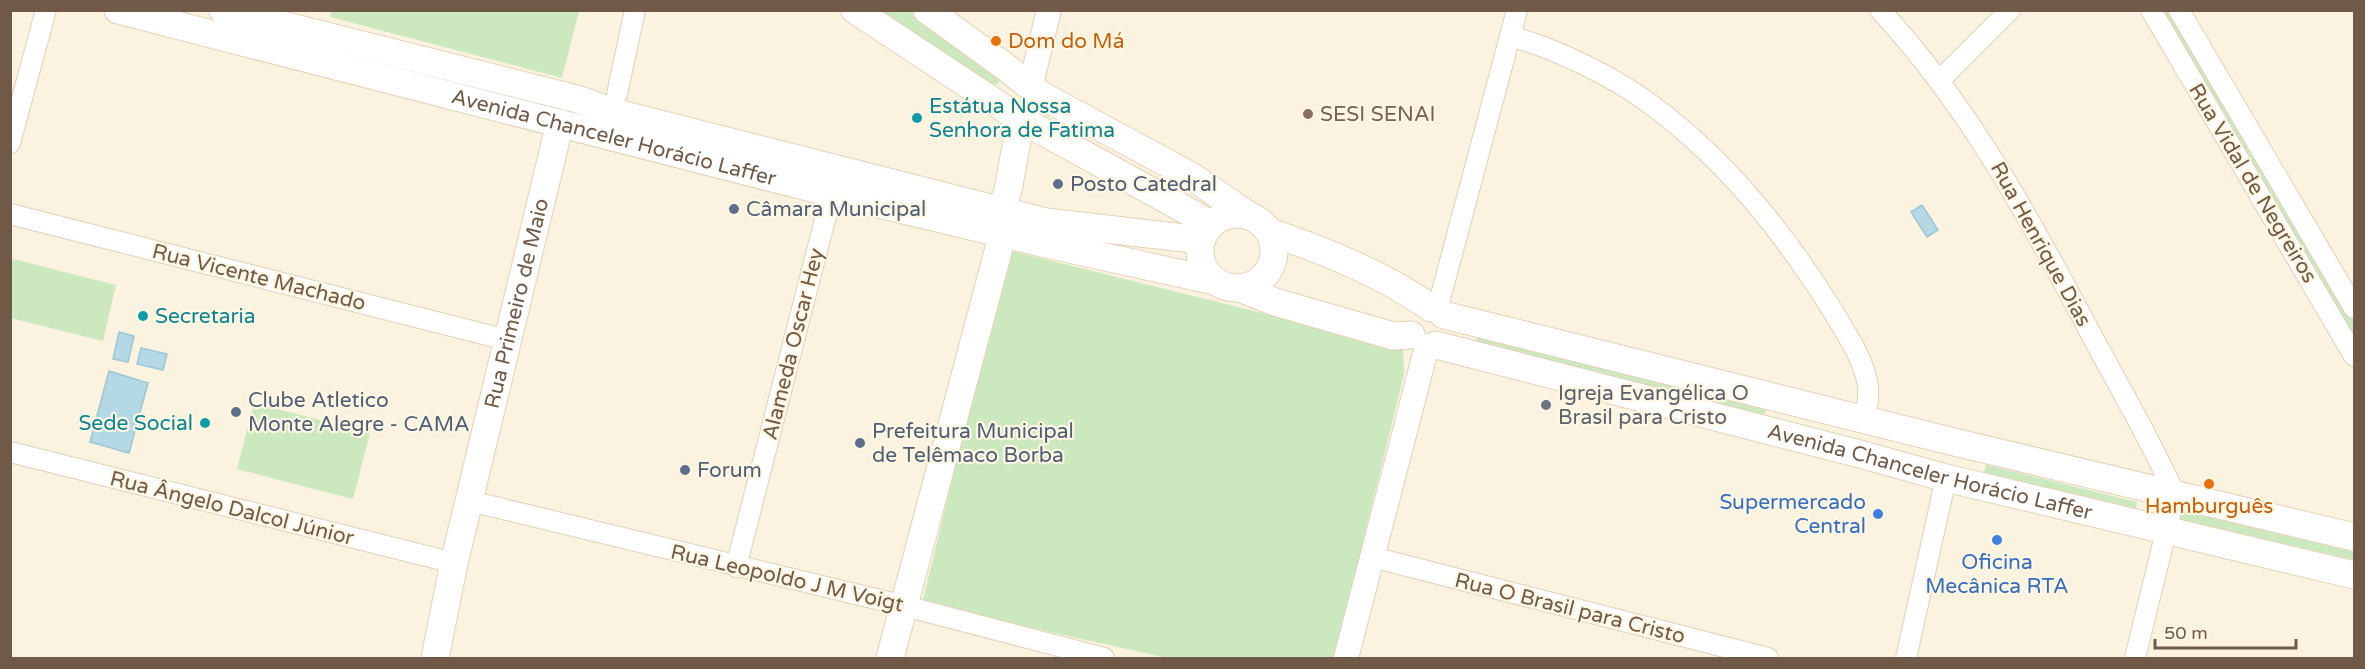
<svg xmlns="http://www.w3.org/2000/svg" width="2365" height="669" viewBox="0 0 2365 669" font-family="'Varela Round',sans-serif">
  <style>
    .green { fill: #cbe8be }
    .water { fill: #b4d8e4; stroke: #9bc6d5; stroke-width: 1.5 }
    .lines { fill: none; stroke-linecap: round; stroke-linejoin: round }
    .minor-casing { stroke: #dfd0bb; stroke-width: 22 }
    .tertiary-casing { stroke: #dfd0bb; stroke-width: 26 }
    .secondary-casing { stroke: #e4d1b9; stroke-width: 29 }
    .minor { stroke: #fff; stroke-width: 20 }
    .tertiary { stroke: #fff; stroke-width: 24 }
    .secondary { stroke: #fff; stroke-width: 27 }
    .food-dot { fill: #e8710a; stroke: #fff7e4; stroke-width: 2 }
    .education-dot { fill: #8d6e63; stroke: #fff7e4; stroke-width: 2 }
    .culture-dot { fill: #0f9aa8; stroke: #fff7e4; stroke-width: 2 }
    .service-dot { fill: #5c6f8a; stroke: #fff7e4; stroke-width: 2 }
    .worship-dot { fill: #6b7280; stroke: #fff7e4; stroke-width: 2 }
    .shop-dot { fill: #3f7fe0; stroke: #fff7e4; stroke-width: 2 }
    .labels { text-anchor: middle; stroke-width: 4.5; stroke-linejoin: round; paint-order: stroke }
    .food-label { font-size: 21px; fill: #c56008; stroke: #fff7e4; text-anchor: start }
    .culture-label { font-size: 21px; fill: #0d838f; stroke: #fff7e4; text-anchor: start }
    .education-label { font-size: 21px; fill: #785e54; stroke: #fff7e4; text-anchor: start }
    .street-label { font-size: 21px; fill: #705a47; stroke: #fff7e4 }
    .service-label { font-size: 21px; fill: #4e5e75; stroke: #fff7e4; text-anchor: start }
    .worship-label { font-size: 21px; fill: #5b616d; stroke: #fff7e4; text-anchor: start }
    .shop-label { font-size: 21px; fill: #366cbe; stroke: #fff7e4; text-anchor: end }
  </style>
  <rect width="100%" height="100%" fill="#fbf3df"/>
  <path class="green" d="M 332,10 L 579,10 L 579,11 L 562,78 L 330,17 Z
    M 880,11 L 915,11 L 1002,74 L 998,84 L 992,85 Z
    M 2154,11 L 2176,11 L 2354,315 L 2354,349 Z
    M 1008,250 L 1403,348 L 1404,375 L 1334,658 L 1168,658 L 922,604 Z
    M 13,259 L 116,285 L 103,341 L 11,318 L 10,270 Z
    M 1478,336 L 1766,408 L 1764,416 L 1475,344 Z
    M 254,403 L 370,433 L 353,499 L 237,469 Z
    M 1986,465 L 2137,502 L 2136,508 L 1984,473 Z
    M 2176,509 L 2354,552 L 2354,560 L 2174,518 Z"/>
  <path class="water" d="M 1922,205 L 1938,230 L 1927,237 L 1911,212 Z
    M 119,332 L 134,336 L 128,362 L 113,359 Z
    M 141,348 L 167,354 L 163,370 L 137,364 Z
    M 109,371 L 148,383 L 129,453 L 90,442 Z"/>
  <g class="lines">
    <defs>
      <path id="minor" d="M 1880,10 C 1969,106 2030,219 2091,334 C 2119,387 2151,440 2175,495 L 2135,658
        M 2151,10 L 2354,356
        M 2179,10 L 2354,308
        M 1510,36 C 1557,49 1613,76 1653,106 C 1728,162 1785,234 1834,313 C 1847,335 1865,361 1868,387 C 1869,398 1867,409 1864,419
        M 1940,80 L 2010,10
        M 617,94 L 635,10
        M 10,143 L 46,10
        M 10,214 L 507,340
        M 1435,308 L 1440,299 L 1517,10
        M 10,452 L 454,563
        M 470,501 L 905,606 L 1104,658
        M 1372,557 L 1768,658
        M 736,567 L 832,192
        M 1906,658 L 1946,478"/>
      <path id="tertiary" d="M 1030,88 L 1049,10
        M 1346,658 L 1427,346"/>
      <g id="secondary">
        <path id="s1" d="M 118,10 L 811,188 L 1042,243 L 1215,281"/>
        <path d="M 223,10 L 577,99 L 613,112 L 1046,222 L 1201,240"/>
        <path d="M 855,10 L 1020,119 L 1211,224"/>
        <path d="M 927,10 L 1003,65 L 1041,95 L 1191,176 L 1248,215"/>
        <path d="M 1001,210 L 1008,190 L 1021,119"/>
        <circle cx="1237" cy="251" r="37"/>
        <path d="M 1270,232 C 1325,251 1383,274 1431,308"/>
        <path d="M 1239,288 L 1275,302 L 1393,336 L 1411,335"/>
        <path d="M 1444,315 L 1954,442 L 2354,537"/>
        <path id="s2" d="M 1436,345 L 1856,453 L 1946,478 L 2354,575"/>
        <path id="s3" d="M 435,658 L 454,563 L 560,123"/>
        <path d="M 890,658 L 1003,233"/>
      </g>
    </defs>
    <use href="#minor" class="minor-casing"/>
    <use href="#tertiary" class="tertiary-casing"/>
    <use href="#secondary" class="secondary-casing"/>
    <use href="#minor" class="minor"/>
    <use href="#tertiary" class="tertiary"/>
    <use href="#secondary" class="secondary"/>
  </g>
  <g class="food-dot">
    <circle cx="996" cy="41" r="6"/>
    <circle cx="2209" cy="484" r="6"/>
  </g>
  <circle class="education-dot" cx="1308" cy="114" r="6"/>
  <g class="culture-dot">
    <circle cx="917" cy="118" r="6"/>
    <circle cx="143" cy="316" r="6"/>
    <circle cx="205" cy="423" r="6"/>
  </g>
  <g class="service-dot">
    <circle cx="1058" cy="184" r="6"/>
    <circle cx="734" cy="209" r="6"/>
    <circle cx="236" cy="412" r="6"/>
    <circle cx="860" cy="443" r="6"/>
    <circle cx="685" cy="470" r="6"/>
  </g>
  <circle class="worship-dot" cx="1546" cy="405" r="6"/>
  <g class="shop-dot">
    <circle cx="1878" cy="514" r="6"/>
    <circle cx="1997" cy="540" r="6"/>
  </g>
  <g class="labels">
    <g class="food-label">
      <text x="1008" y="48">Dom do Má</text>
      <text x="2209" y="513" text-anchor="middle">Hamburguês</text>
    </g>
    <g class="culture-label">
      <text x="929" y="113">Estátua Nossa<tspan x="929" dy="24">Senhora de Fatima</tspan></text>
      <text x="155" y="323">Secretaria</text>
      <text x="193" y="430" text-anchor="end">Sede Social</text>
    </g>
    <g class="education-label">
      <text x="1320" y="121">SESI SENAI</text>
    </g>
    <g class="street-label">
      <text dy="7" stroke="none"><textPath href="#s1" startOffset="512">Avenida Chanceler Horácio Laffer</textPath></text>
      <text transform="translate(2253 183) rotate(59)" y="7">Rua Vidal de Negreiros</text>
      <text transform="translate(2041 244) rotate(61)" y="7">Rua Henrique Dias</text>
      <text transform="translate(259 277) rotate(14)" y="7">Rua Vicente Machado</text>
      <text dy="7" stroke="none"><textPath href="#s3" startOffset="364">Rua Primeiro de Maio</textPath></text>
      <text transform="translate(793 344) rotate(-76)" y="7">Alameda Oscar Hey</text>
      <text dy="7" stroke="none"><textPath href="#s2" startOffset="510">Avenida Chanceler Horácio Laffer</textPath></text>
      <text transform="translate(232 508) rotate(14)" y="7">Rua Ângelo Dalcol Júnior</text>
      <text transform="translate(787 578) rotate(13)" y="7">Rua Leopoldo J M Voigt</text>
      <text transform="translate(1570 608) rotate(14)" y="7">Rua O Brasil para Cristo</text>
    </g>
    <g class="service-label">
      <text x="1070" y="191">Posto Catedral</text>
      <text x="746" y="216">Câmara Municipal</text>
      <text x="248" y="407">Clube Atletico<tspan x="248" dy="24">Monte Alegre - CAMA</tspan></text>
      <text x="872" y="438">Prefeitura Municipal<tspan x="872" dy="24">de Telêmaco Borba</tspan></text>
      <text x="697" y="477">Forum</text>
    </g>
    <g class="worship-label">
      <text x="1558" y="400">Igreja Evangélica O<tspan x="1558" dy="24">Brasil para Cristo</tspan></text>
    </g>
    <g class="shop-label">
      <text x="1866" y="509">Supermercado<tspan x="1866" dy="24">Central</tspan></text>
      <text x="1997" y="569" text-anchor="middle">Oficina<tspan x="1997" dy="24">Mecânica RTA</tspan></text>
    </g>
  </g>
  <rect width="2365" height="669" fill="none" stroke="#705a47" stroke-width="24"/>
  <path d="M2155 639v9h141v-9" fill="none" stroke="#705a47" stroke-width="3"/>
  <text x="2164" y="639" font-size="18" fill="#705a47" stroke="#fff7e4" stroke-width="4.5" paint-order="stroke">50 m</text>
</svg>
